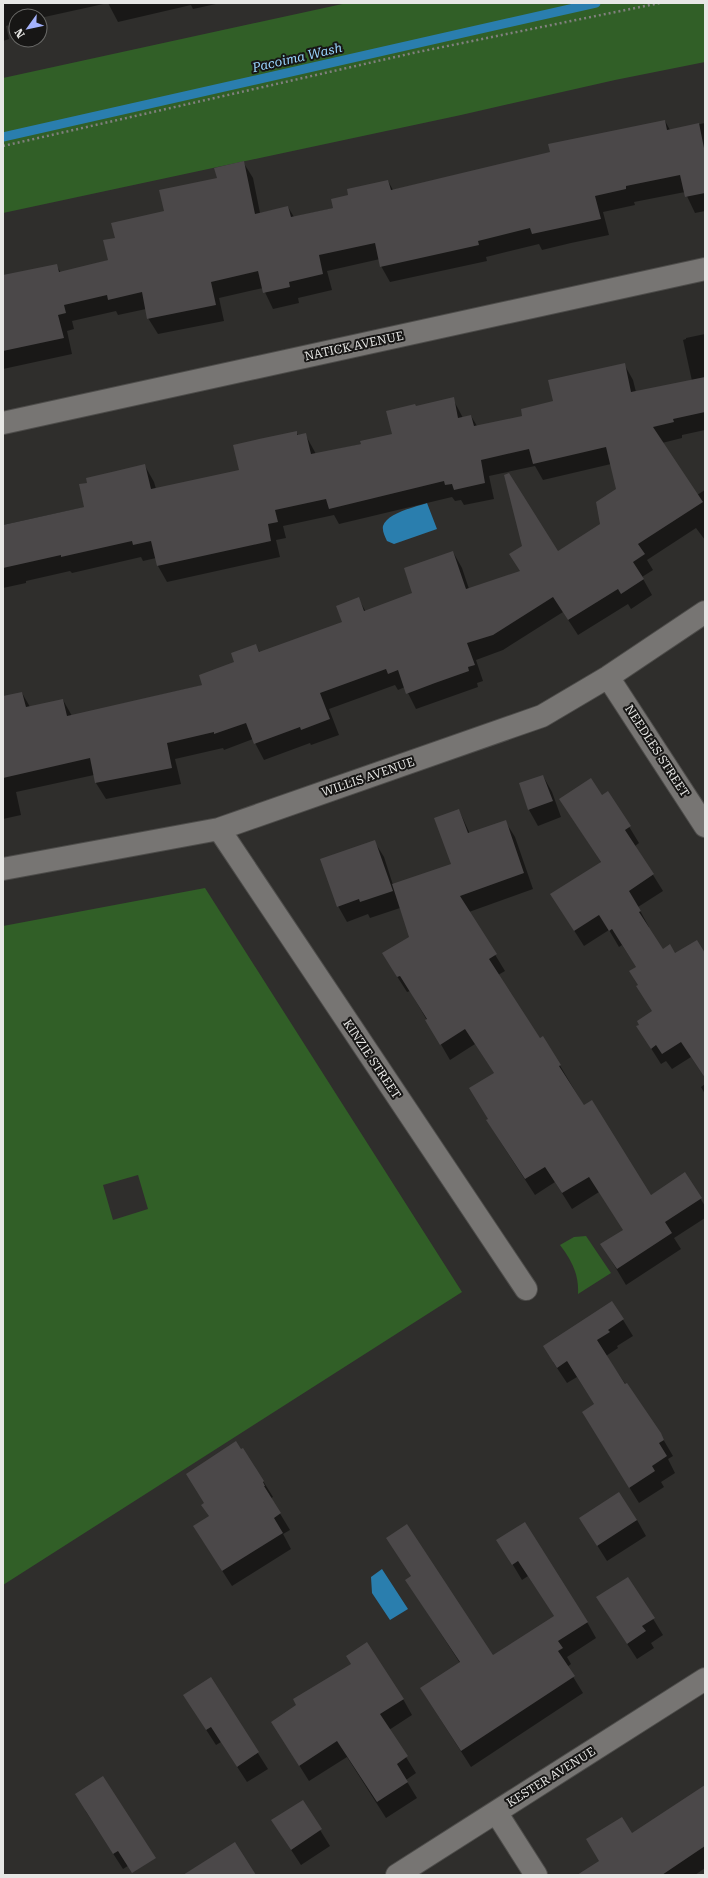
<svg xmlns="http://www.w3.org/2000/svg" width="708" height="1878" viewBox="0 0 708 1878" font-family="'Roboto Serif',serif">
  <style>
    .green { fill: #315f27; fill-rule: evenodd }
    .water { fill: #2a7eae }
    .shadow { fill: #0007 }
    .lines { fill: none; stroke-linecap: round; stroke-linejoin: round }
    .stream { stroke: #2a7eae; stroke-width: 9 }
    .building { fill: #4b4849 }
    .minor-casing { stroke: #4d4c4a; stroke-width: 24 }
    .path { stroke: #81807e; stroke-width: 2.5; stroke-dasharray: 2 3; stroke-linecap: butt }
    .minor { stroke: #777573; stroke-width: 22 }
    .labels { text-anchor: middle; stroke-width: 4; stroke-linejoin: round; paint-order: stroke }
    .street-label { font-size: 12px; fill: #e7e7e5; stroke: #171615 }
    .water-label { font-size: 13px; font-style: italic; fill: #99d4fd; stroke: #171615 }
  </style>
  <rect width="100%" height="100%" fill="#2f2e2c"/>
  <path class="green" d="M 347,3 L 705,3 L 705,62 L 615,80 L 461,115 L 3,213 L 3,78 Z
    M 205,888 L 462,1292 L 3,1585 L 3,926 ZM 138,1175 L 148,1209 L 113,1220 L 103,1185 Z
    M 586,1236 L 611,1273 L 578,1294 C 579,1274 572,1261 560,1245 L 574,1237 Z"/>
  <path class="water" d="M 427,503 L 437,529 L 394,544 L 387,541 C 385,537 382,531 383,526 C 387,513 415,507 427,503 Z
    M 382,1569 L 408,1609 L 390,1620 L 372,1593 L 371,1577 Z"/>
  <path class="shadow" d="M 3,3 L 215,3 L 216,4 L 193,9 L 191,5 L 118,22 L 108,3 L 40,18 L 40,16 L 16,16 L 16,23 L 6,26 L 9,39 L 3,41 Z
    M 665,121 L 670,130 L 705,123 L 705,211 L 695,213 L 685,192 L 634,202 L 635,205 L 603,212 L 609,235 L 571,243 L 542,250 L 539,244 L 486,257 L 487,261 L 390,282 L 381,266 L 380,259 L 327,271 L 332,290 L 298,298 L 299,303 L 273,309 L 263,288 L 219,298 L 224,321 L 158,334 L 148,318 L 146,309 L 118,315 L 116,311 L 72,321 L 74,329 L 67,331 L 72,354 L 3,369 L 3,274 L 5,276 L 56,265 L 61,273 L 109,260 L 116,238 L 165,212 L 243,162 L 253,178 L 260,213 L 288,207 L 294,217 L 334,208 L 350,196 L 388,181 L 393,190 L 551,153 Z
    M 705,334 L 705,430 L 682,435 L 682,438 L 662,443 L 697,495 L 705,490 L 705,540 L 696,528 L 647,560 L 653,570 L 642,577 L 652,595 L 631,609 L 628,604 L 578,635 L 563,612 L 503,650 L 476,660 L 483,681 L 477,683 L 478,687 L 416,709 L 405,687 L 398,690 L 395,685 L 329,709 L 339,735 L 311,745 L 310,743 L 264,760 L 253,739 L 224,750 L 223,748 L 175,759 L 181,784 L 106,799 L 96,783 L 94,775 L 16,792 L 21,815 L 3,819 L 3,697 L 22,693 L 30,707 L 63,700 L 72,716 L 203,685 L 235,663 L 256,645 L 260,653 L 343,623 L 358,598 L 366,612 L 413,594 L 453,552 L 462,568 L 469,589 L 521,572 L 557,552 L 601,525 L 617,490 L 611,464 L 543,480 L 535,466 L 489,476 L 494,499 L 464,505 L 461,500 L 455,501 L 452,497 L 339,524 L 334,515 L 283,526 L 286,538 L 276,540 L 280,557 L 167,582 L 158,566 L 156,558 L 143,561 L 141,557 L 72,573 L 70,571 L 26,581 L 26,583 L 3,588 L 3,525 L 85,507 L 88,483 L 145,466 L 154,482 L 156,489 L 240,471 L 296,432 L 298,435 L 305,434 L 316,454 L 362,444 L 393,435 L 453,399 L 463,418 L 471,416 L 477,426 L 524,417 L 624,364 L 633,380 L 636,392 L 692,381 L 683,340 L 686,339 L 686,338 Z
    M 543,776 L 552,792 L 561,817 L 538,826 L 529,810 Z
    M 608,792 L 639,843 L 635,846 L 663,891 L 638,907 L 649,927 L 648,928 L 662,950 L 675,954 L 705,955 L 705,1078 L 691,1057 L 672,1069 L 666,1061 L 661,1064 L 647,1042 L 640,1025 L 653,1012 L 639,986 L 637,968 L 622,945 L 619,947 L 609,930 L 584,946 L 561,910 L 601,862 L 560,799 L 601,796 Z
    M 459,810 L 470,834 L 505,821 L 515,837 L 533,889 L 469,912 L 505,971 L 498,975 L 540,1039 L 543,1037 L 584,1106 L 650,1196 L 685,1174 L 705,1206 L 705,1218 L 674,1238 L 681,1249 L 626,1285 L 602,1245 L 624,1230 L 599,1192 L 572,1209 L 555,1182 L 535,1195 L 487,1121 L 489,1119 L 495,1074 L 475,1044 L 450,1060 L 410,991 L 407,992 L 393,970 L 410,937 L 400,908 L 370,918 L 368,914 L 347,922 L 338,906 L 374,841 L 384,857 L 393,885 L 452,865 Z
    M 705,1084 L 705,1094 L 701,1087 Z
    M 612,1302 L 633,1336 L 617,1346 L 618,1348 L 606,1356 L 660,1434 L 673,1456 L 668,1459 L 675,1473 L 661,1482 L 664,1487 L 639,1503 L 583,1413 L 595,1405 L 577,1377 L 567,1383 L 553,1362 Z
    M 705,1375 L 705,1389 L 704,1386 Z
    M 263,1481 L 273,1497 L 271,1498 L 273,1502 L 290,1530 L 283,1534 L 291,1549 L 232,1586 L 194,1527 Z
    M 637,1520 L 646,1536 L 607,1561 L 590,1534 Z
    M 498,1540 L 587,1622 L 596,1638 L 567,1657 L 571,1664 L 567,1667 L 583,1693 L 471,1767 L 421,1689 L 460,1663 L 406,1580 L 493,1657 L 555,1617 L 528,1576 L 522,1580 Z
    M 628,1578 L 663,1635 L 651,1643 L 654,1648 L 637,1659 L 607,1613 Z
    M 211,1679 L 268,1769 L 247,1782 L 221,1742 L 216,1745 L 194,1711 Z
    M 403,1699 L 412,1715 L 389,1730 L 416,1773 L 406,1780 L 417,1798 L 386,1818 L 347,1757 L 309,1781 L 282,1738 Z
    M 705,1786 L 705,1868 L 695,1875 L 601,1875 L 632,1834 Z
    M 302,1801 L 330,1846 L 301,1865 L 282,1836 Z
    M 85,1810 L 142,1857 L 123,1869 Z"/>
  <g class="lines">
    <path class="stream" d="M 3,137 L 596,3"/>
  </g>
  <path class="building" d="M 665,120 L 667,130 L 699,123 L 705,153 L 705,193 L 685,197 L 680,175 L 626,186 L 626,189 L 595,196 L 601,219 L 532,234 L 530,228 L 478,241 L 479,245 L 380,267 L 375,243 L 319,255 L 323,274 L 289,282 L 290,287 L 263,293 L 258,271 L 211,282 L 216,305 L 147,319 L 142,292 L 108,300 L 107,295 L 64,305 L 66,313 L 58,315 L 64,338 L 3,351 L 3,275 L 57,264 L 59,272 L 108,260 L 103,240 L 115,238 L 111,223 L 164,211 L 159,190 L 217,178 L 214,168 L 244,161 L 255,214 L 288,206 L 291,217 L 333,208 L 331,199 L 348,195 L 347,189 L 388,180 L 391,190 L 550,152 L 548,144 Z
    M 625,363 L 631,392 L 705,377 L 705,412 L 673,419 L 674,422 L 653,427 L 703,502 L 638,544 L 645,554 L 633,562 L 644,579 L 621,594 L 618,589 L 568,620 L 553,597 L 493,635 L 467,643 L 475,665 L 468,667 L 469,671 L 435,683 L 406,694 L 398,670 L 388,674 L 386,669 L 320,693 L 330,719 L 301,730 L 300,727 L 254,744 L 246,723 L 214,734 L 214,732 L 167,743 L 172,768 L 95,783 L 90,758 L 3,778 L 3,696 L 22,692 L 26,707 L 63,699 L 67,716 L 202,685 L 199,675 L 234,662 L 231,653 L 256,644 L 259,652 L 342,622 L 336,606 L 359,597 L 364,611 L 412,593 L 404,568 L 453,551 L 466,589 L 520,571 L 509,554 L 522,546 L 504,475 L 509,473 L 558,551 L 600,524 L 596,502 L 616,489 L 606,447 L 533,464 L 529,449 L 481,460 L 485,483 L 454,490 L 452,484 L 445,485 L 444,481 L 329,509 L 326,499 L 275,510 L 278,522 L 268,524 L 271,541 L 157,566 L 151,541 L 133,545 L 132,541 L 61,557 L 61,555 L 3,568 L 3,525 L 84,507 L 79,484 L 87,483 L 86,478 L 116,471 L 145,464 L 151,489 L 239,470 L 233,445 L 259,439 L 297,431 L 297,435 L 306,433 L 311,454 L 361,444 L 360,441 L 392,434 L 386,411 L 415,404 L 416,406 L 454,397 L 458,418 L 471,415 L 474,426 L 522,416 L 521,409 L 553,401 L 548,380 Z
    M 543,775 L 553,801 L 528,810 L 519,783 Z
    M 591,778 L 602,795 L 608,791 L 631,826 L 625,830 L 654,874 L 629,891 L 641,911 L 639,912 L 663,949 L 670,944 L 675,953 L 697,940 L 705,953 L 705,1078 L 681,1042 L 662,1054 L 656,1045 L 651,1049 L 636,1026 L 639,1025 L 637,1021 L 652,1011 L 636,986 L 638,985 L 629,971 L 636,967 L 612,929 L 609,931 L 599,915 L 574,931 L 550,894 L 601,862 L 559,799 Z
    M 459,809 L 468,833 L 506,820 L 524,873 L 460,896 L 497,954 L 489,959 L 540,1038 L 543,1036 L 561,1065 L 559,1066 L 584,1105 L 592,1100 L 651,1195 L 685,1172 L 702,1198 L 665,1222 L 672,1233 L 617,1269 L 600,1244 L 623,1230 L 589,1177 L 562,1193 L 545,1167 L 525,1179 L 486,1120 L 488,1119 L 469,1088 L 494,1073 L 465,1029 L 440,1045 L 425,1020 L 427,1019 L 400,976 L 397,977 L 382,953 L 409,937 L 392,884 L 451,864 L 434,818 Z
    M 375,840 L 393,891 L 360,902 L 359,899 L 337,907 L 320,859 Z
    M 612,1301 L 624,1319 L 608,1330 L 610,1332 L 597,1340 L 625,1384 L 627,1383 L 661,1433 L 664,1440 L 659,1443 L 667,1456 L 652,1466 L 655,1471 L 629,1488 L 582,1412 L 594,1404 L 567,1361 L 557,1368 L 543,1346 Z
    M 236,1441 L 241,1449 L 243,1448 L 264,1481 L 263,1482 L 265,1486 L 264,1486 L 281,1513 L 274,1518 L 283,1533 L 222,1571 L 193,1526 L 209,1516 L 201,1505 L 204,1503 L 186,1474 Z
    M 619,1492 L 637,1520 L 597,1546 L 579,1518 Z
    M 525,1522 L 588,1622 L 558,1641 L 563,1648 L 558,1651 L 575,1676 L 461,1751 L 420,1688 L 460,1662 L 405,1580 L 411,1576 L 386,1538 L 407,1524 L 493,1655 L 554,1616 L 518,1561 L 512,1565 L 496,1540 Z
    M 628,1577 L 655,1618 L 642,1626 L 646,1631 L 627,1644 L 596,1597 Z
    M 367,1642 L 404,1699 L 380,1714 L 408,1756 L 397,1764 L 408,1782 L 377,1802 L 337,1741 L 299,1766 L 271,1722 L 296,1705 L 293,1699 L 351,1664 L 346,1656 Z
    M 211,1677 L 259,1752 L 237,1767 L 211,1727 L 206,1730 L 183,1695 Z
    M 103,1776 L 156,1858 L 132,1873 L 118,1851 L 113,1854 L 75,1794 Z
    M 705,1785 L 705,1846 L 662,1875 L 577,1875 L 599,1861 L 586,1839 L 622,1817 L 632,1833 Z
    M 303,1800 L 322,1829 L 291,1850 L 271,1820 Z
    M 235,1842 L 256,1875 L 183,1875 Z"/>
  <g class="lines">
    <defs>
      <path id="minor" d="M 3,423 L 705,269
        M 608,677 L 705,826
        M 219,829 L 526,1289
        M 3,869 L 219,829 L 542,716 L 608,677 L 705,612
        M 496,1812 L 536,1875
        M 397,1875 L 705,1679"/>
    </defs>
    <use href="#minor" class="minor-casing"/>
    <path class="path" d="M 3,146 L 413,53 L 660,3"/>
    <use href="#minor" class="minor"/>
  </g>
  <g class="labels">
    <g class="street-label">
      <text transform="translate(354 346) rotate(-12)" y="4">NATICK AVENUE</text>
      <text transform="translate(657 751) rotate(57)" y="4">NEEDLES STREET</text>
      <text transform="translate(368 777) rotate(-19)" y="4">WILLIS AVENUE</text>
      <text transform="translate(372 1059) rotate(56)" y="4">KINZIE STREET</text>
      <text transform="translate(551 1777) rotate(-32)" y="4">KESTER AVENUE</text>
    </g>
    <g class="water-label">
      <text transform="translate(297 57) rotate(-13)" y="5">Pacoima Wash</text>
    </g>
  </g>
  <rect width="708" height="1878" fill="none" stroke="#e7e7e5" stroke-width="8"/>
  <g transform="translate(28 28) rotate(237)"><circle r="19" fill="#171615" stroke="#6a6a68"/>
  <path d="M0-3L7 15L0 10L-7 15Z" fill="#a4b2fc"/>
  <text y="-6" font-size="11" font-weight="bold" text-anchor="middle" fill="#e7e7e5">N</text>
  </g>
</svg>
